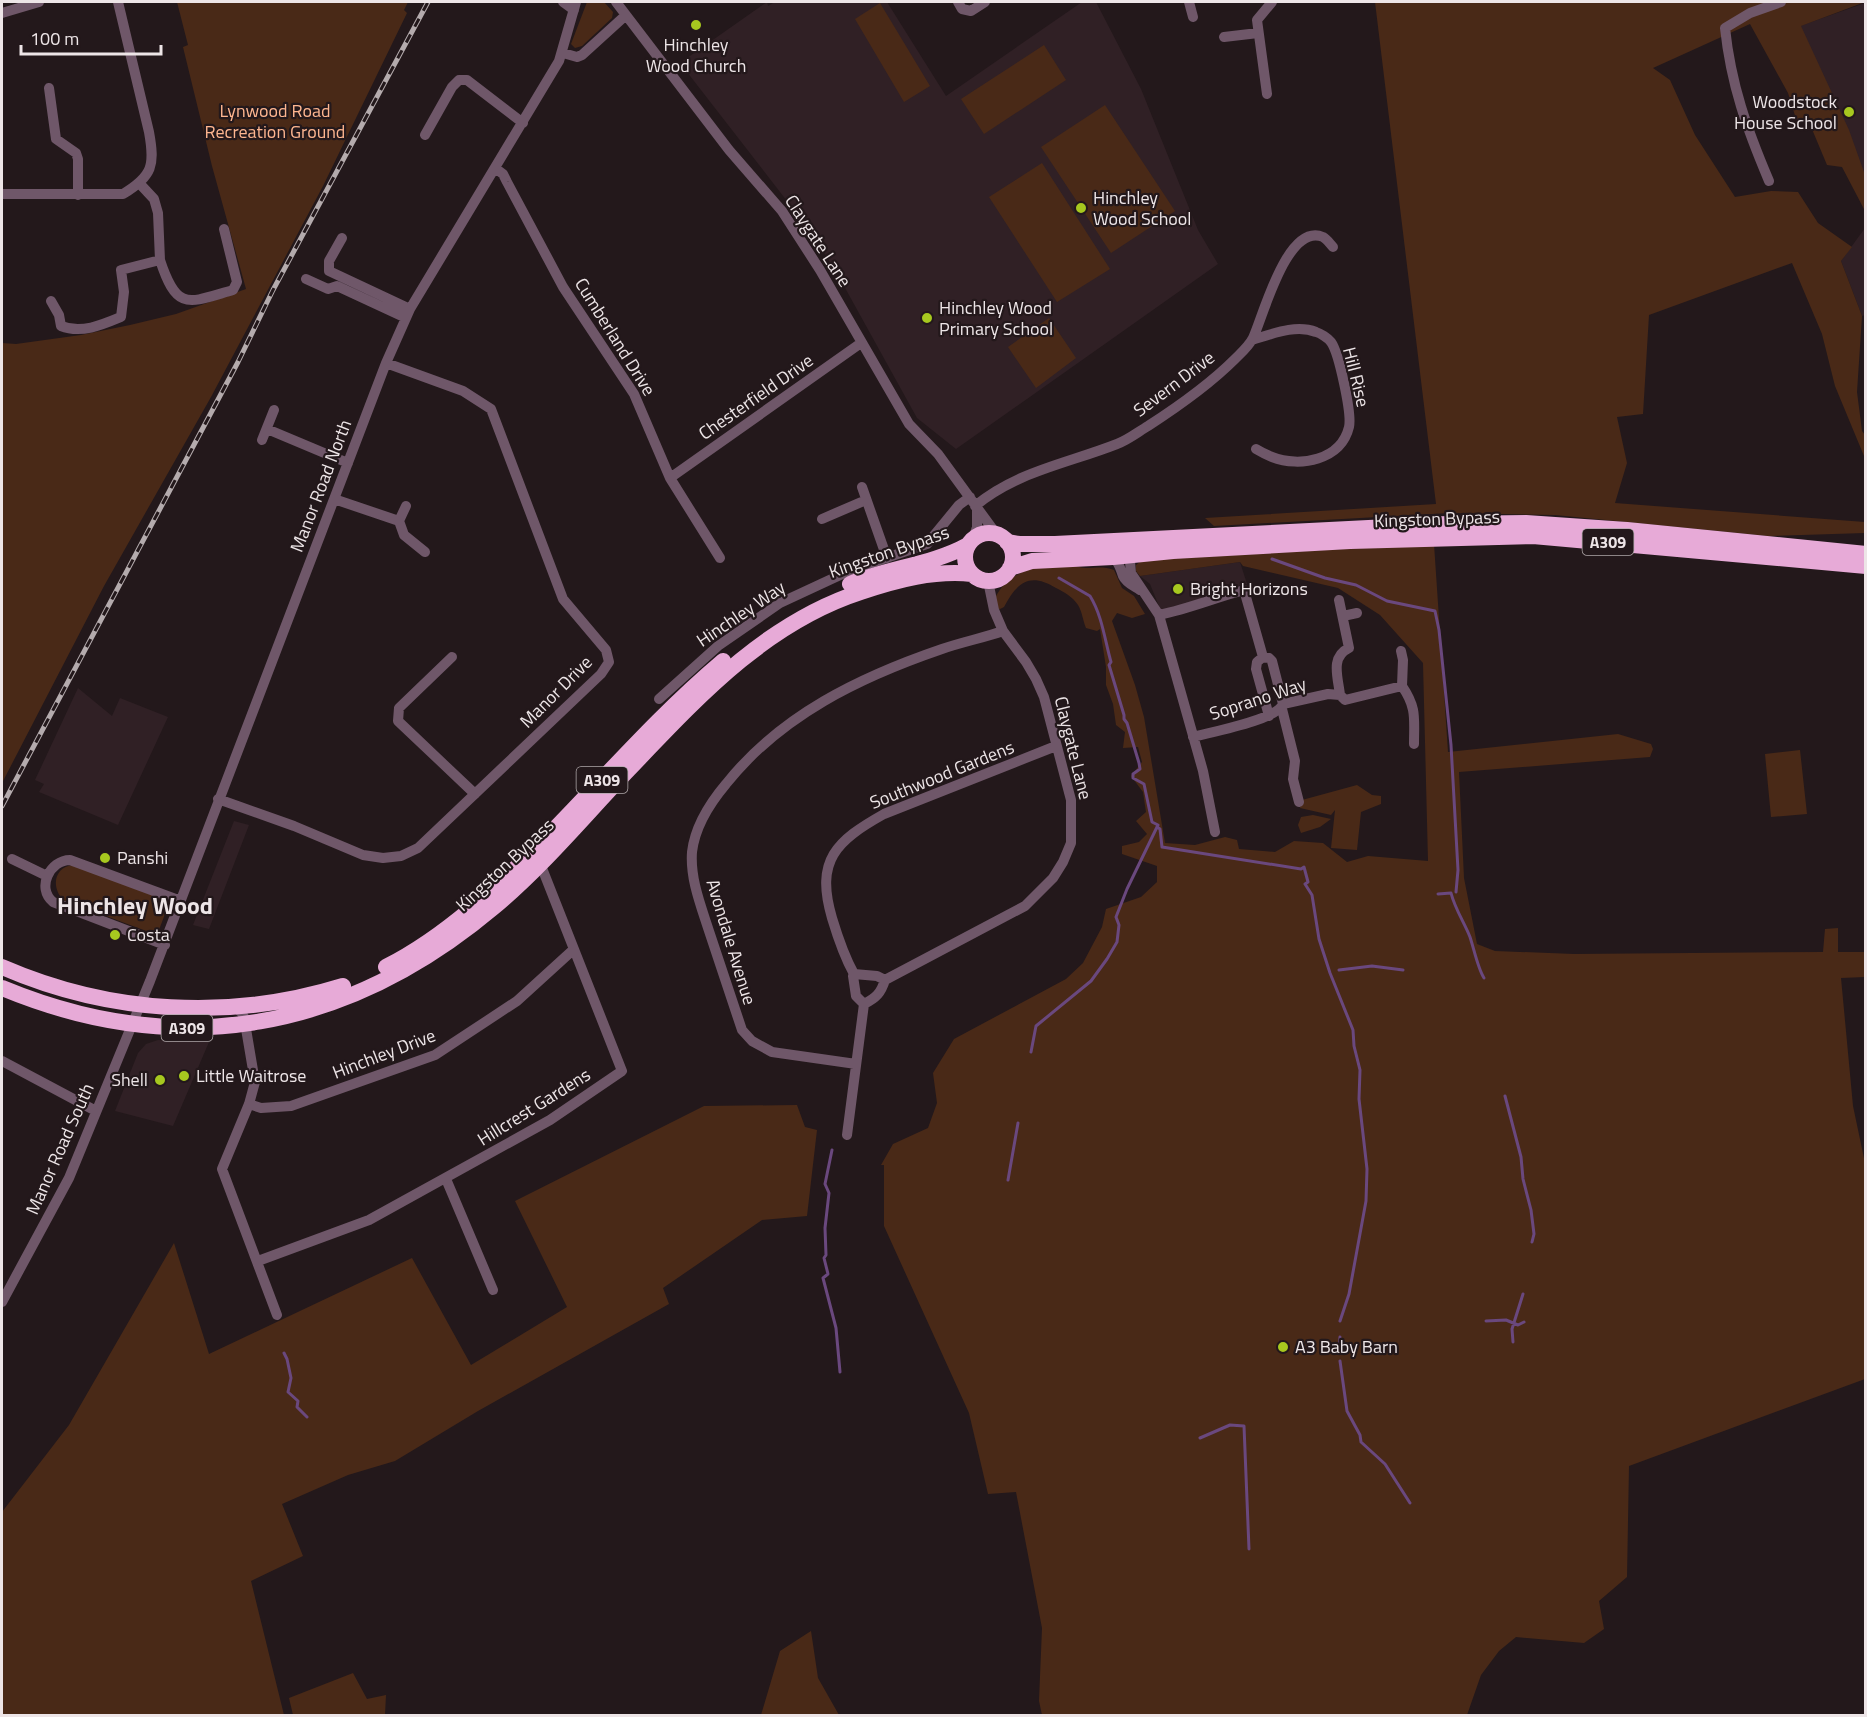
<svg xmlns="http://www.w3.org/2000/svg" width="1867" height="1717" viewBox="0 0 1867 1717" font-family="'Titillium Web',sans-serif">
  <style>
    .built { fill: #302025 }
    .green { fill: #492917 }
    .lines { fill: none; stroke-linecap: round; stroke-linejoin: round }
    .stream { stroke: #6a487e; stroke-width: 3 }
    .minor { stroke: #6f5769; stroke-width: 10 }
    .highway { stroke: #e7aad7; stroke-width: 16 }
    .rail-casing { stroke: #b4abad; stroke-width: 5 }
    .rail { stroke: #23181b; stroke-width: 3; stroke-dasharray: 9; stroke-linecap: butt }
    .poi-dot { fill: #a7c81f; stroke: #23181b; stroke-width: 2 }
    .labels { text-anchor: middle; stroke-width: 4.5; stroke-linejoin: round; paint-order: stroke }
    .shield { fill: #23181b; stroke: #b0a8aa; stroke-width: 1.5 }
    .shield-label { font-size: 16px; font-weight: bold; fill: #ede5e7 }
    .poi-label { font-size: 18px; fill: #ede5e7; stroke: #23181b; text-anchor: start }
    .park-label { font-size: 18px; fill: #feb690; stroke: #23181b }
    .street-label { font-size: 18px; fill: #ede5e7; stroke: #23181b }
    .district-label { font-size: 24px; font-weight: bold; fill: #ede5e7; stroke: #23181b }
  </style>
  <rect width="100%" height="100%" fill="#23181b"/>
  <path class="built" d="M 767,2 L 768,6 L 775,2 L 887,2 L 946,96 L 1082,2 L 1096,2 L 1141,89 L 1198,230 L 1218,264 L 956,449 L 917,418 L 839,277 L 811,232 L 680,63 Z
    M 1865,3 L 1865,198 L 1800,26 Z
    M 1865,228 L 1865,315 L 1862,316 L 1841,261 Z
    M 1240,562 L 1247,584 L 1212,593 L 1199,601 L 1161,611 L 1150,584 L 1140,576 Z
    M 78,688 L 112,716 L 120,698 L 168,717 L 118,825 L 39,792 L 44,784 L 35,780 Z
    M 234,821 L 249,825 L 209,929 L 193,925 Z
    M 158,1040 L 209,1042 L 173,1126 L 115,1111 L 138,1053 L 146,1044 Z"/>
  <path class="green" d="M 177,2 L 408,2 L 404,10 L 407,13 L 323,186 L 211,397 L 104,586 L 2,783 L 2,343 L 16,344 L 81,335 L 130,325 L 176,314 L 246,289 L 212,166 L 183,47 L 188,45 Z
    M 587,2 L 604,2 L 613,12 L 612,18 L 582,46 L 575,48 L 571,44 Z
    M 1375,2 L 1865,2 L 1801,26 L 1849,130 L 1865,175 L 1865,211 L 1842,167 L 1827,165 L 1809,122 L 1797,122 L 1788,93 L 1750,24 L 1653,68 L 1670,80 L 1695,135 L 1735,197 L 1771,191 L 1798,192 L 1818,223 L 1852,247 L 1841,261 L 1862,316 L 1857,392 L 1862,431 L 1865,435 L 1865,456 L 1864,456 L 1835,386 L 1822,334 L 1792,263 L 1649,315 L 1643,414 L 1617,417 L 1627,463 L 1615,503 L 1865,522 L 1865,533 L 1768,536 L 1555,515 L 1450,513 L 1214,526 L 1205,518 L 1436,504 Z
    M 880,3 L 930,86 L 904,102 L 855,19 Z
    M 1044,45 L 1066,80 L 984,134 L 961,99 Z
    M 1105,105 L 1175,211 L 1111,253 L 1041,147 Z
    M 1042,163 L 1110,269 L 1057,302 L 989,197 Z
    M 1049,318 L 1076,358 L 1036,388 L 1008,347 Z
    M 1434,544 L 1448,752 L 1618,734 L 1651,744 L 1653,749 L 1650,757 L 1459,772 L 1464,878 L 1477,944 L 1495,951 L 1574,954 L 1823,952 L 1825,929 L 1838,928 L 1838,952 L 1865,952 L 1865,977 L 1841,978 L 1853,1106 L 1865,1163 L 1865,1379 L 1629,1466 L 1627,1577 L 1599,1601 L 1604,1629 L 1584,1643 L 1516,1637 L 1499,1651 L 1481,1675 L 1467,1715 L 1042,1715 L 1039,1701 L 1042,1628 L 1016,1492 L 988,1494 L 969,1413 L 884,1226 L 884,1165 L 881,1165 L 893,1144 L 928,1128 L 937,1103 L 933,1073 L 954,1039 L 1066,979 L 1083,963 L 1102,927 L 1106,909 L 1141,897 L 1157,882 L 1157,866 L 1122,854 L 1122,846 L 1139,842 L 1147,834 L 1136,821 L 1146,812 L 1143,792 L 1131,776 L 1142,762 L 1138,747 L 1123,748 L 1125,732 L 1116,725 L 1113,704 L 1106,685 L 1106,667 L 1100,629 L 1097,631 L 1086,628 C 1083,621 1082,611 1078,605 C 1073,597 1064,592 1056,588 C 1030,572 1017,582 1004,607 L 998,610 L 995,598 C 1009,570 1038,565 1068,565 C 1074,565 1080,568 1086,568 C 1097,568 1103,566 1114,570 L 1122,588 L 1134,596 L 1145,614 L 1132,618 L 1117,613 L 1112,621 L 1135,685 L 1144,717 L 1165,843 L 1195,845 L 1225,837 L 1237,840 L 1239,849 L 1275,852 L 1294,841 L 1323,843 L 1347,862 L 1368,856 L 1428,861 L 1423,663 L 1380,615 L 1338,588 L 1243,566 L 1240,562 L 1140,576 L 1136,571 L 1136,565 L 1142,560 Z
    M 1800,750 L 1807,814 L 1771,817 L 1765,754 Z
    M 1357,785 L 1372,795 L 1381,796 L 1381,804 L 1361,812 L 1357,850 L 1331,848 L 1335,810 L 1331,815 L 1300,808 L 1302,800 Z
    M 1313,815 L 1331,819 L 1320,827 L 1301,833 L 1298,825 L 1301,817 Z
    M 73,865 L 170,901 L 157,935 L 63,900 C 51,887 54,867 73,865 Z
    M 797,1105 L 805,1127 L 817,1130 L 807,1216 L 762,1220 L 663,1288 L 669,1304 L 478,1411 L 395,1461 L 348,1475 L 282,1504 L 303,1556 L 251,1581 L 284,1715 L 2,1715 L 2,1512 L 69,1425 L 174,1243 L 209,1354 L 412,1258 L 471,1365 L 567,1307 L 515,1201 L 704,1106 Z
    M 811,1631 L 818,1678 L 839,1715 L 761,1715 L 780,1651 Z
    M 353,1673 L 367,1699 L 386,1695 L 385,1715 L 293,1715 L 289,1698 Z"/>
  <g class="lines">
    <path class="stream" d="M 1272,559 L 1325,578 L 1356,585 L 1387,601 L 1435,611 L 1439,630 L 1451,745 L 1458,870 L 1456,892
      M 1157,827 L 1160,829 L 1162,847 L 1301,869 L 1304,867 L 1308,882 L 1305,884 L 1312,895 L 1319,939 L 1330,973 L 1353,1030 L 1354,1046 L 1360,1070 L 1359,1099 L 1367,1169 L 1366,1201 L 1349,1294 L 1340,1321
      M 1438,894 L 1451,893 C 1455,909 1464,922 1470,937 C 1474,949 1478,969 1484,978
      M 1339,970 L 1372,966 L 1403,970
      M 1031,1052 L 1036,1026 L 1091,981 L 1107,959 L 1117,942 L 1119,925 L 1116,917 L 1127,889 L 1158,825 L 1152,822 L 1144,784 L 1133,778 L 1133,774 L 1140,769 L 1139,763 L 1127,723 L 1124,719 L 1124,715 L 1109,665 L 1111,662 C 1105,641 1102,615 1090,596 L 1059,578
      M 1505,1096 L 1521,1157 L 1523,1179 L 1531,1210 L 1534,1234 L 1532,1242
      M 832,1150 L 825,1184 L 829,1193 L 825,1228 L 826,1255 L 824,1258 L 828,1274 L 823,1278 L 836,1328 L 840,1372
      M 1008,1180 L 1018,1123
      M 1486,1321 L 1506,1320 L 1518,1325 L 1524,1322
      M 1513,1342 L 1512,1329 L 1523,1294
      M 1339,1352 L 1340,1337
      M 284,1353 L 287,1359 L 291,1378 L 288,1392 L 298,1401 L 297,1407 L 307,1417
      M 1340,1361 L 1347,1411 L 1360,1435 L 1361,1442 L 1385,1464 L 1410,1503
      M 1200,1438 L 1230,1425 L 1244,1426 L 1249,1549"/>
    <path class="minor" d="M 563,2 L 574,10
      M 616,2 L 729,150 L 782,211 L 820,270 L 909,424 L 938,454 L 997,535
      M 958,2 L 962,9 L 971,11 L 985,2
      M 1189,2 L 1193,17
      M 2,13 L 39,2
      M 1224,37 L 1258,33
      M 563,53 L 577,57 L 582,55 L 626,15
      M 49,88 L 56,139 L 76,153 L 78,159 L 78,195
      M 1267,94 L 1257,20 L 1272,2
      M 425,135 L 452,87 L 459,80 L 467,80 L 523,123
      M 495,168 L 503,174 L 507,182 L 563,287 L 634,394 L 670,478 L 720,558
      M 1769,181 C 1747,129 1731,85 1725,28 L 1750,13 L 1781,2
      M 2,194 L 123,194 C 153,176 155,165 149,132 L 118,2
      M 342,238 L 329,261 L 329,271 L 410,309
      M 160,260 C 177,312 188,303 233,290 L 237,282 L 224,229
      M 306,279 L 328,289 L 337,286 L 406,318
      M 51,301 L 59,315 L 61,326 C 81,334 102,325 121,317 L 124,292 L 121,270 L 160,260 L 158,213 L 154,199 L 140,184
      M 1252,340 C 1272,334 1296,324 1316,332 C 1320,333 1328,338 1331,342 C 1339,353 1352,414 1349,427 C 1341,460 1300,468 1272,457 C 1267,455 1261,452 1256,449
      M 267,429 L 348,463
      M 262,440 L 274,410
      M 670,478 L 861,343
      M 862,487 L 887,558
      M 334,499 L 399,521
      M 406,506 L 399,521 L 404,535 L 425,552
      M 975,506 C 1018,471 1066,464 1117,444 C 1128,440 1138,432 1148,426 C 1179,406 1209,385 1235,359 C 1241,353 1249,346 1253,338 C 1263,317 1287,222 1323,237 C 1327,239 1330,244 1333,247
      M 822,519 L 866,500
      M 973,539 L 977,527 L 977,509
      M 1129,550 L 1131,573 L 1159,615 C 1189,609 1214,598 1244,590 L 1263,657 L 1257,662 L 1256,669 L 1269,716
      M 1113,557 C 1120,564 1120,568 1123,576 C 1126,583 1134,586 1140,590
      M 1159,615 L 1203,771 L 1215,832
      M 1343,616 L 1357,613
      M 452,657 L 399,708 L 398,721 L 475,794
      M 1263,657 L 1269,658 L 1272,661 L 1283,704
      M 1402,686 C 1417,708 1414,718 1414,744
      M 1340,695 L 1345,700 L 1402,686 L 1403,660 L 1401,651
      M 659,699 L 718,646 L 780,603 L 851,570 L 927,544 L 959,505 L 970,497
      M 1282,709 L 1295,761 L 1293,779 L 1299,802
      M 1193,737 C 1211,732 1277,720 1283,704 L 1328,694 L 1340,695 C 1338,677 1330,657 1349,648 L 1339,600
      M 218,799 L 294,826 L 363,855 L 383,858 L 401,856 L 418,848 L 601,674 L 609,662 L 606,650 L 563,599 L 491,409 L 463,391 L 386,363
      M 12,859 L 47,876
      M 165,945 L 53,902 C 36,888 50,860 70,860 L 181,901
      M 854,974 C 844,956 838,938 832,918 C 815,860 836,841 884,814 L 1056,746
      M 885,980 L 1025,906 L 1053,878 L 1063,862 L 1071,843 L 1071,800 L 1044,697 L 1036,679 L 1026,662 L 1003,631 L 994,610 L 988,581
      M 236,1008 L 241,1012 L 244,1017 L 255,1082 L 249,1104 L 222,1169 L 277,1315
      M 2,1061 L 96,1111
      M 856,1064 L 772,1052 L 752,1041 L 742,1030 C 731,997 720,964 709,931 C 701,906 690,879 692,852 C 695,826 710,803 726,784 C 781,715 860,677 942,649 C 962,642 983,638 1003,631
      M 249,1104 L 261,1108 L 291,1106 L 435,1055 L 517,1001 L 573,950
      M 847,1135 L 864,1004 L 856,996 L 853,976 L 854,974 L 877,976 L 885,980 C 881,993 876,998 864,1004
      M 446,1179 L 493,1290
      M 258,1261 L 369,1220 L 550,1120 L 622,1071 L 540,863
      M 2,1302 L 69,1178 L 150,981 L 386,363 L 410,309 L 559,61 L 576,2"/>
    <path class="highway" d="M965 557a24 24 0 1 1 48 0a24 24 0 1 1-48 0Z
      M 1007,542 L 1019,544 L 1055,544 L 1447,524 L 1526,523 L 1627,530 L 1866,554
      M 1010,568 L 1032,561 L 1113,557 L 1173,551 L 1350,541 L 1533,536 L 1866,566
      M 850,584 C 888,568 932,565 968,545
      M 2,967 C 110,1014 230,1021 343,986
      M 386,967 C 447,936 498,887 545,839 C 604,779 659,715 723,661
      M 2,988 C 180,1062 348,1030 494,907 C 543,866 585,815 629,769 C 697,698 765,623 861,592 C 897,580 934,570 972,574"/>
    <defs>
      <path id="rail" d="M 2,806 L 238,362 L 273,290 L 428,2"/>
    </defs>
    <use href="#rail" class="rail-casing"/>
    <use href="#rail" class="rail"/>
  </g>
  <g class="poi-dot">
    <circle cx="696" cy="25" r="6"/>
    <circle cx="1849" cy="112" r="6"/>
    <circle cx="1081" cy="208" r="6"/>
    <circle cx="927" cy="318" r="6"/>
    <circle cx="1178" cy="589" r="6"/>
    <circle cx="105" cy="858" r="6"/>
    <circle cx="115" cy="935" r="6"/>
    <circle cx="184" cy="1076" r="6"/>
    <circle cx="160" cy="1080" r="6"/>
    <circle cx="1283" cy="1347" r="6"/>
  </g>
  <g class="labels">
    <g class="shield">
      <rect x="1582.5" y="529" width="51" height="26" rx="4.5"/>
      <rect x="576.5" y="767" width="51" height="26" rx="4.5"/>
      <rect x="161.5" y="1015" width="51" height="26" rx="4.5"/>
    </g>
    <g class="shield-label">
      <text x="1608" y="548">A309</text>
      <text x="602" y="786">A309</text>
      <text x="187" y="1034">A309</text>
    </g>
    <g class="poi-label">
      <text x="696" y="51" text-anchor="middle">Hinchley<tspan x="696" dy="21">Wood Church</tspan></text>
      <text x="1837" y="108" text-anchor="end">Woodstock<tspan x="1837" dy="21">House School</tspan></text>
      <text x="1093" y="204">Hinchley<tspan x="1093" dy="21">Wood School</tspan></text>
      <text x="939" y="314">Hinchley Wood<tspan x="939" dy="21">Primary School</tspan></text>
      <text x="1190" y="595">Bright Horizons</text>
      <text x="117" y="864">Panshi</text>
      <text x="127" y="941">Costa</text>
      <text x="196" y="1082">Little Waitrose</text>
      <text x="148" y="1086" text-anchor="end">Shell</text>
      <text x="1295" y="1353">A3 Baby Barn</text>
    </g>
    <g class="park-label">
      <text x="275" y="117">Lynwood Road<tspan x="275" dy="21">Recreation Ground</tspan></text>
    </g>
    <g class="street-label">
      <text transform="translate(818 241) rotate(57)" y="6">Claygate Lane</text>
      <text transform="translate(615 337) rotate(58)" y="6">Cumberland Drive</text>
      <text transform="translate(1356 377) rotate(76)" y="6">Hill Rise</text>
      <text transform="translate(1174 384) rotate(-37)" y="6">Severn Drive</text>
      <text transform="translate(756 397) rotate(-35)" y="6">Chesterfield Drive</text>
      <text transform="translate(321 486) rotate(-69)" y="6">Manor Road North</text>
      <text transform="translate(1437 519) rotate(-2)" y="6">Kingston Bypass</text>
      <text transform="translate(889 552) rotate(-19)" y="6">Kingston Bypass</text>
      <text transform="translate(741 614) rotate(-34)" y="6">Hinchley Way</text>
      <text transform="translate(556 692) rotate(-45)" y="6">Manor Drive</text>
      <text transform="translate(1258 699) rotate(-18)" y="6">Soprano Way</text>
      <text transform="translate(1073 748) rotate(76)" y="6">Claygate Lane</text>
      <text transform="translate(942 775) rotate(-22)" y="6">Southwood Gardens</text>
      <text transform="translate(505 865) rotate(-43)" y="6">Kingston Bypass</text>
      <text transform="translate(731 942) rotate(73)" y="6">Avondale Avenue</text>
      <text transform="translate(384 1054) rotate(-21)" y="6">Hinchley Drive</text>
      <text transform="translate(534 1107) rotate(-32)" y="6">Hillcrest Gardens</text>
      <text transform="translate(60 1149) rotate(-66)" y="6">Manor Road South</text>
    </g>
    <g class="district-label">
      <text x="135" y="914">Hinchley Wood</text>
    </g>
  </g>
  <rect width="1867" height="1717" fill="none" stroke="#ede5e7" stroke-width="6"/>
  <path d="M21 45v9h140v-9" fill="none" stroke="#ede5e7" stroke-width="3"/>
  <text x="30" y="45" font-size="18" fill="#ede5e7" stroke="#23181b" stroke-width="4.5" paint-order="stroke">100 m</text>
</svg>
